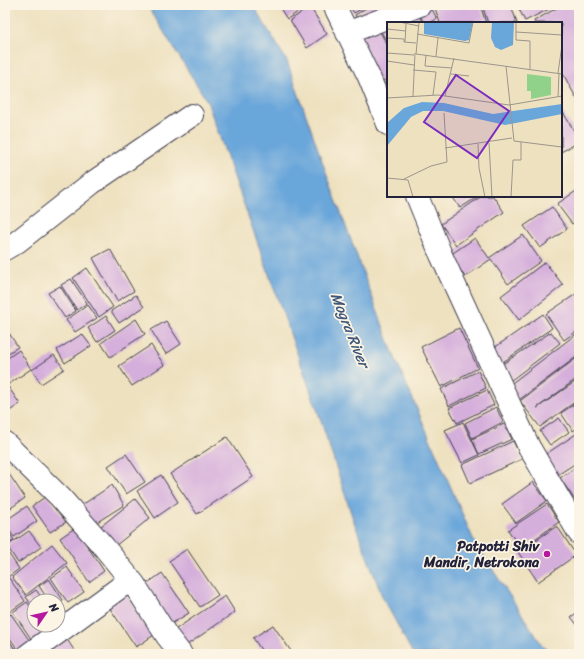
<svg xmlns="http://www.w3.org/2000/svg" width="584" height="659" viewBox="0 0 584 659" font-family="Sriracha,sans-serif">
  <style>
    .water { fill: #69a6da; stroke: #46648a }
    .building { fill: #d5afdc }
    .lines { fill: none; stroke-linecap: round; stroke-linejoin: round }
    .minor-casing { stroke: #413f4f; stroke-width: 24 }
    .minor { stroke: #fff; stroke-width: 22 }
    .poi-dot { fill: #b5179e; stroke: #fcf5e5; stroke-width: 1.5 }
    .labels { text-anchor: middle; stroke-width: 3.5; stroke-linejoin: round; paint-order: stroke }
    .poi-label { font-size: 14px; font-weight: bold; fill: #22223b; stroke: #fcf5e5; text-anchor: end }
    .water-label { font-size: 15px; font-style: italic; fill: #3e577b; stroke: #fcf5e5 }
    .inset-road { fill: none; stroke: #9c958b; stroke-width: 1 }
    .view { fill: #7b2cbf; fill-opacity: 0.15; stroke: #7b2cbf; stroke-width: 2 }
    .inset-edge { fill: none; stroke: #22223b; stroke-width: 2 }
  </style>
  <rect width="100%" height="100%" fill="#fcf5e5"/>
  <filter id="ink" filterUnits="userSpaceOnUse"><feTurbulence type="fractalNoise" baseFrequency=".025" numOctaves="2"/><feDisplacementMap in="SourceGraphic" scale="8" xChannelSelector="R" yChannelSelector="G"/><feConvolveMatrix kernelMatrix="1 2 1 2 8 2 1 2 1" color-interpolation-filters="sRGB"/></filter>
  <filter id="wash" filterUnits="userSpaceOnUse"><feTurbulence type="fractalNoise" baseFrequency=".012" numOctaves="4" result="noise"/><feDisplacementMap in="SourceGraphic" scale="16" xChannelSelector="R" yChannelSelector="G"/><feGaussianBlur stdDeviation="0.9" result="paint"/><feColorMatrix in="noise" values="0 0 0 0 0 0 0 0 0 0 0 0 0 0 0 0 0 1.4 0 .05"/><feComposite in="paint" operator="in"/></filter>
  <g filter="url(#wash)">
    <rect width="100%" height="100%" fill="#eee1c0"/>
    <path class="water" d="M 147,5 L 253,5 L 287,61 L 332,189 L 393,353 L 474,541 L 542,645 L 552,654 L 413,654 L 382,596 L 353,519 L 317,409 L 207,101 Z"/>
    <g id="blocks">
      <path class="building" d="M 278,5 L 298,5 L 301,10 L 287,19 Z
        M 349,5 L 368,5 L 354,13 Z
        M 371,5 L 396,5 L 361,26 L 355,15 Z
        M 430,5 L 437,19 L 429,23 L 424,23 L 418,11 Z
        M 434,5 L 480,5 L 486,23 L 440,23 Z
        M 482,5 L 511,5 L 517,23 L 488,23 Z
        M 517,5 L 557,5 L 525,21 Z
        M 562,5 L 579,5 L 579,103 L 561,70 L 561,23 L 535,23 L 534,21 Z
        M 310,7 L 327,34 L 307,48 L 290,20 Z
        M 416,10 L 423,23 L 396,23 Z
        M 388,23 L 388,44 L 378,26 Z
        M 377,27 L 388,46 L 388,78 L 380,83 L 354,40 Z
        M 388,81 L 388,105 L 377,88 Z
        M 561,109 L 579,139 L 579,142 L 561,152 Z
        M 579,189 L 579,219 L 572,224 L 557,204 Z
        M 452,196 L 479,196 L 460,208 Z
        M 482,196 L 493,196 L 504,212 L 456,245 L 441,224 Z
        M 552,207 L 567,229 L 540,248 L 524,226 Z
        M 523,235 L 541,261 L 508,284 L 491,259 L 465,277 L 450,255 L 475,238 L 489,258 Z
        M 110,249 L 134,291 L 117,301 L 93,258 Z
        M 545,262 L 563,285 L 519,320 L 501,296 Z
        M 87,268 L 113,307 L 99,317 L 73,278 Z
        M 71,279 L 87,303 L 77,310 L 61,285 Z
        M 60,286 L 76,311 L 65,318 L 48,293 Z
        M 576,294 L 579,299 L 579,330 L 564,340 L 546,314 Z
        M 136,295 L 144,307 L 119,323 L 111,311 Z
        M 88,305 L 97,318 L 75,332 L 66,320 Z
        M 543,314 L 552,328 L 500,364 L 491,350 Z
        M 106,316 L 115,330 L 97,342 L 88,328 Z
        M 136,319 L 145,334 L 110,357 L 101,343 Z
        M 166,321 L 181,344 L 166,354 L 151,330 Z
        M 5,327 L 18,347 L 5,355 Z
        M 459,328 L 478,368 L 441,387 L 421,347 Z
        M 551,332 L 560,343 L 510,381 L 498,367 Z
        M 579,332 L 579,355 L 519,400 L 508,386 Z
        M 82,334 L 91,346 L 65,363 L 57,350 Z
        M 151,345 L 164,365 L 132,386 L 119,366 Z
        M 19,350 L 31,369 L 9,384 L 5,379 L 5,360 Z
        M 54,355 L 64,369 L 41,384 L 32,370 Z
        M 579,356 L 579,377 L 537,408 L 579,379 L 579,399 L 540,427 L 520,401 Z
        M 478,371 L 486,388 L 449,406 L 441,389 Z
        M 5,382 L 20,404 L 5,414 Z
        M 487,390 L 494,405 L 457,423 L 449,408 Z
        M 579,401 L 579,427 L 573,431 L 561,413 Z
        M 496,407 L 503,422 L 472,438 L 465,423 Z
        M 559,418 L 569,432 L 550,445 L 540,431 Z
        M 463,422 L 479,455 L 462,463 L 445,430 Z
        M 504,424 L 512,439 L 479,454 L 472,439 Z
        M 579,432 L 579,461 L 556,476 L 543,456 Z
        M 227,437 L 253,477 L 197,514 L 170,474 Z
        M 513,441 L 522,459 L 470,483 L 462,465 Z
        M 126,454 L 145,482 L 126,494 L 108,466 Z
        M 576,467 L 579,471 L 579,506 L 560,478 Z
        M 5,468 L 25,498 L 5,512 Z
        M 161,475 L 178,502 L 155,518 L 137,491 Z
        M 533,482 L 547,501 L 516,523 L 502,504 Z
        M 112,485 L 124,505 L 91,526 L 79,507 Z
        M 48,495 L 66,522 L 50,532 L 32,506 Z
        M 135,499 L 150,518 L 115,546 L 100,527 Z
        M 547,504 L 559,522 L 521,549 L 508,530 Z
        M 27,506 L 37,521 L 14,537 L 5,524 L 5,521 Z
        M 557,526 L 576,555 L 538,582 L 518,552 Z
        M 5,527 L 14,540 L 5,546 Z
        M 75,528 L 104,571 L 89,582 L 60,538 Z
        M 29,531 L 41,547 L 18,563 L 7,546 Z
        M 52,544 L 67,563 L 26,595 L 12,577 Z
        M 5,548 L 19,569 L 5,579 Z
        M 187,549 L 218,595 L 200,607 L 169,561 Z
        M 67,567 L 84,592 L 68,603 L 51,578 Z
        M 162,573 L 189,613 L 171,624 L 145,585 Z
        M 9,578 L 25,601 L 5,615 L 5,581 Z
        M 49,579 L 63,600 L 58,603 L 58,601 L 49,601 L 39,586 Z
        M 36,590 L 44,601 L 34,601 L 34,609 L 26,597 Z
        M 125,592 L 154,635 L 136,647 L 107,604 Z
        M 225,596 L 235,612 L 184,647 L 173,631 Z
        M 27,602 L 34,612 L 34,625 L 43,625 L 50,636 L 36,646 L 13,612 Z
        M 579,611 L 579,627 L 571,617 Z
        M 11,614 L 34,647 L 21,654 L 5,631 L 5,618 Z
        M 273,625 L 293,654 L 264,654 L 253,638 Z
        M 5,634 L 18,654 L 5,654 Z
        M 66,638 L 76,653 L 74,654 L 52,654 L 49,649 Z"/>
    </g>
  </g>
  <g filter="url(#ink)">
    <use href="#blocks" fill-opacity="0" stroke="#413f4f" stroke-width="1"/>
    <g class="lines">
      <defs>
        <path id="minor" d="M 334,5 L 369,77 L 388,124
          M 347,33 L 420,5
          M 417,196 L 441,255 L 529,447 L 579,533
          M 5,249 L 17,242 L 92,183 L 192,115
          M 5,443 L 60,497 L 104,547 L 134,584 L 167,636 L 181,654
          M 29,654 L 130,580"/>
      </defs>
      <use href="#minor" class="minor-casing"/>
      <use href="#minor" class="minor"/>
    </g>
  </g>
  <circle class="poi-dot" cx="547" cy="554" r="4"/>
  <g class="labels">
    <g class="poi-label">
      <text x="539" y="551">Patpotti Shiv<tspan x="539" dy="16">Mandir, Netrokona</tspan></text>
    </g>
    <g class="water-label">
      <text transform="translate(350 330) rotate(68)" y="5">Mogra River</text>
    </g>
  </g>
  <g transform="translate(387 22)">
    <rect width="175" height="175" fill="#eee1c0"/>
    <path d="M 140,52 L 164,55 L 164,73 L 144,77 L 144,69 L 140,69 Z" fill="#91d28a"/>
    <path d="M 37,0 L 86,0 L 82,18 L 78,19 L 37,12 ZM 105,0 L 127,0 L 126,23 L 114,28 L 108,25 L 104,16 ZM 35,80 L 57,81 L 106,92 L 175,82 L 175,92 L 118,103 L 56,89 L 36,89 L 24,95 L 0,124 L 0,101 L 17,86 Z" fill="#69a6da"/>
    <path class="inset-road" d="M 12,0 L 32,4M 32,0 L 29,32 L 175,52M 129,0 L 129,18 L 143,19 L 143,47M 0,7 L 19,9M 129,10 L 175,13M 30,12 L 82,21 L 86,0M 0,16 L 17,17 L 17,20 L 29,21M 18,20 L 19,2M 0,31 L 27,33M 39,33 L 38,44 L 65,46M 49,34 L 51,16M 0,39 L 27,43M 119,44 L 127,119 L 175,125M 26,48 L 49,50 L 46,73M 171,51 L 175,23M 64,52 L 82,54M 26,74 L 28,31M 58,74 L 67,36M 171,75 L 172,51M 0,76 L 51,73 L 122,83 L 175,74M 102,121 L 105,175M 91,122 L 92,146 L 98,175M 58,126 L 125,116M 0,156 L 21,158 L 26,175M 17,157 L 44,144 L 60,140 L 57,91M 124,175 L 126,138 L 134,138 L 134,120"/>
    <path class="view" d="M 69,53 L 122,89 L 90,136 L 37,100 Z"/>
    <rect width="175" height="175" class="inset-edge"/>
  </g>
  <rect width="584" height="659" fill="none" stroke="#fcf5e5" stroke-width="20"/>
  <g transform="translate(46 613) rotate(56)"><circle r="19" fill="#fcf5e5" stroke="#a5a1a1"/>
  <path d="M0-3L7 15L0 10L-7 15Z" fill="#b5179e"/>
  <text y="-6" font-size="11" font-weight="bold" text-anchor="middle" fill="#22223b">N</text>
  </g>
</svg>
